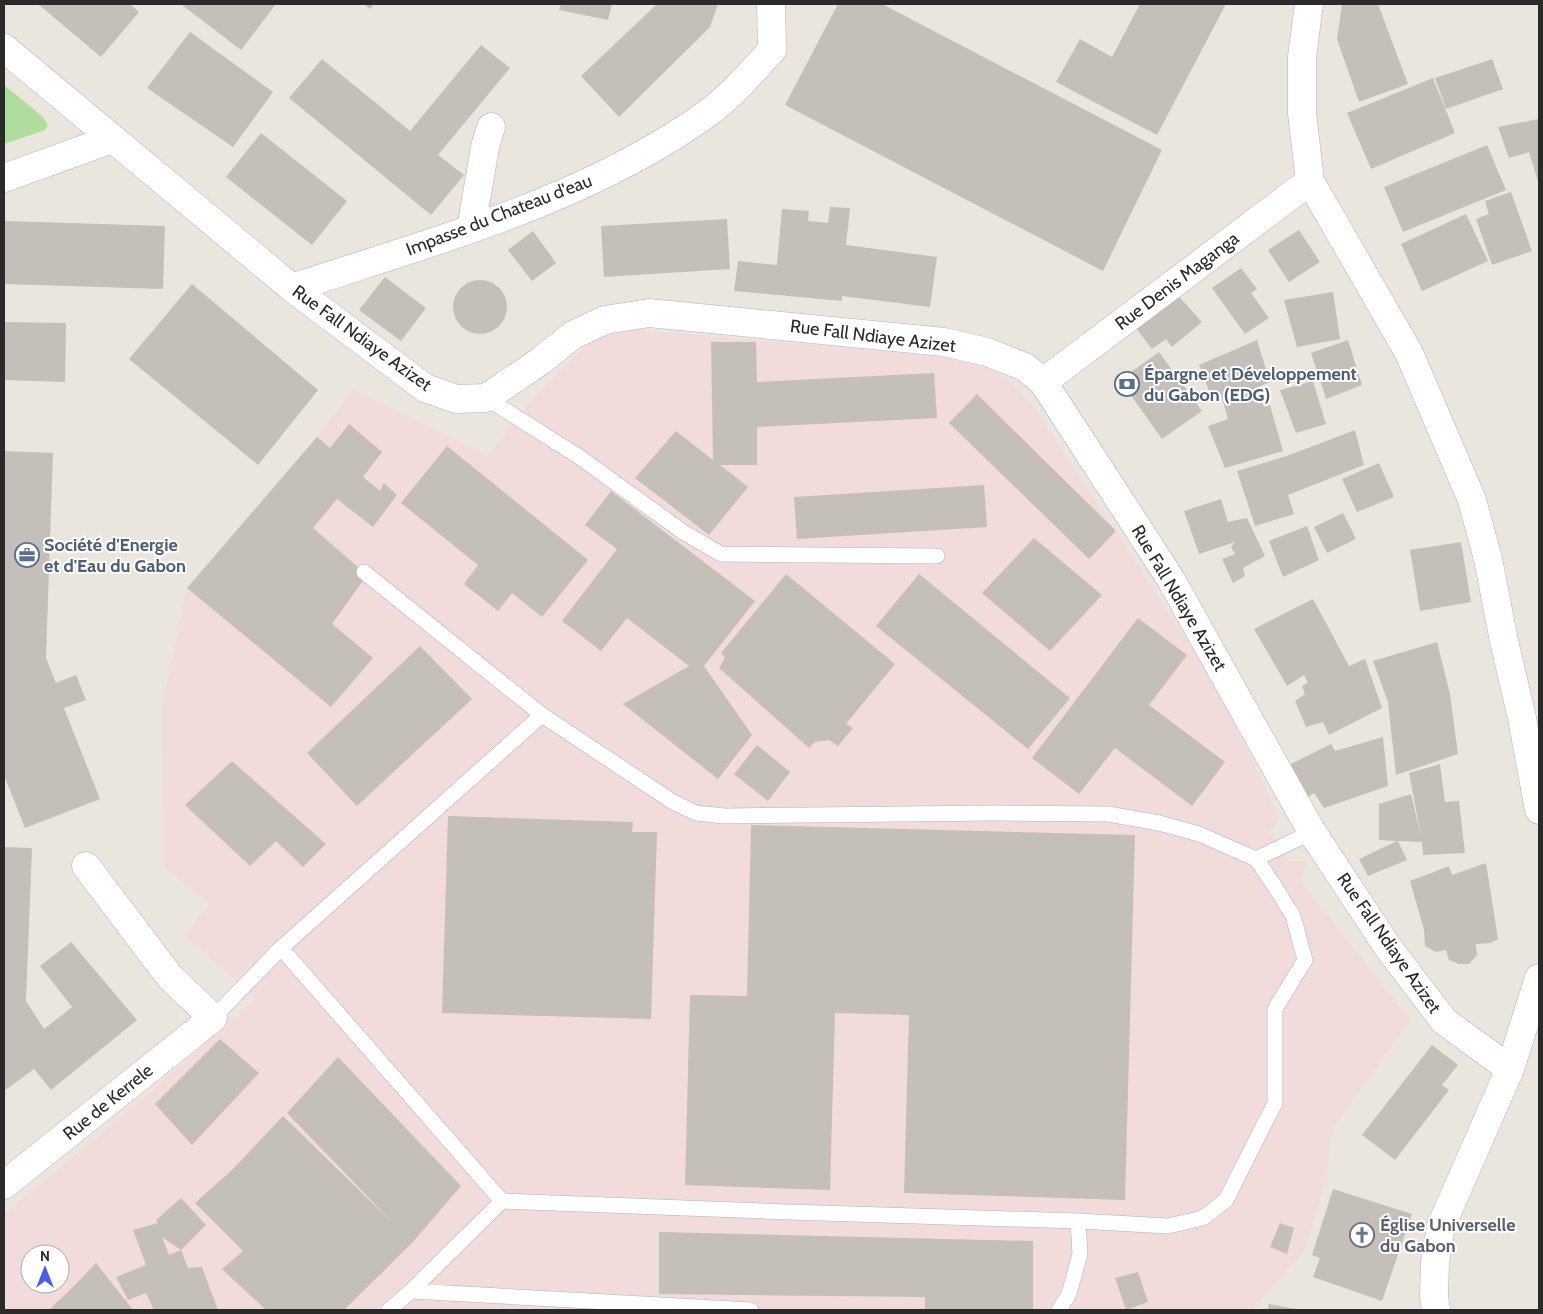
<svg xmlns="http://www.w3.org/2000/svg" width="1543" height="1314" viewBox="0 0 1543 1314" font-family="Cabin,sans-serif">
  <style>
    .medical { fill: #f1dbdb; fill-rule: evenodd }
    .green { fill: #b0dd9d }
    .building { fill: #c4bfb9 }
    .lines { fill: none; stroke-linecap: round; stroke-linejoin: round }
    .service-casing { stroke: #b0b3bd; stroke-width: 16 }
    .minor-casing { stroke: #b0b3bd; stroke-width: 29 }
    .secondary-casing { stroke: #b0b3bd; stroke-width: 29 }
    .service { stroke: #fff; stroke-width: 15 }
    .minor { stroke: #fff; stroke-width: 28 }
    .secondary { stroke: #fff; stroke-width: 28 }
    .labels { text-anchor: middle; stroke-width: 4; stroke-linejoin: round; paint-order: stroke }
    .street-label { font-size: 18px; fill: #2a2a2a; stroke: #fff }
    .service-label { font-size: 18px; font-weight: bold; fill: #4e5e75; stroke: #fff; text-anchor: start }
    .worship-label { font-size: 18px; font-weight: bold; fill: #5b616d; stroke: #fff; text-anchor: start }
  </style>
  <rect width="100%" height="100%" fill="#ebe6dd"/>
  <path class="medical" d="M 627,329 L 904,353 L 965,360 L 997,373 L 1018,388 L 1035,409 L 1215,683 L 1279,818 L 1269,831 L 1289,861 L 1306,861 L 1301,882 L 1410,1020 L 1333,1128 L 1324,1186 L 1305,1249 L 1253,1310 L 4,1310 L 4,1214 L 123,1116 L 255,1000 L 244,987 L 185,936 L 210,904 L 164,867 L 163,706 L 187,588 L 317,437 L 353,390 L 488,456 L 532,400 L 568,363 L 594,340 ZM 30,1254 L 60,1254 L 60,1284 L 30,1284 Z"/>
  <path class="green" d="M 4,85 L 43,117 L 48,125 L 45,130 L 4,144 Z"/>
  <path class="building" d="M 38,4 L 130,4 L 139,12 L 101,57 Z
    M 183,4 L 276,4 L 241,50 L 182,5 Z
    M 364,4 L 374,4 L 370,9 Z
    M 561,4 L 612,4 L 608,20 L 559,10 Z
    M 657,4 L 718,4 L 710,27 L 619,117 L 581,76 Z
    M 838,4 L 882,4 L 1162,150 L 1103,271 L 785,105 Z
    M 1140,4 L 1226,4 L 1157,135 L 1056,82 L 1080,39 L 1112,57 Z
    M 1342,4 L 1378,4 L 1408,84 L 1359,102 L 1337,39 Z
    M 190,32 L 273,92 L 233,147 L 147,88 Z
    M 481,45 L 510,68 L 438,155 L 464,175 L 431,215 L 289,98 L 322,59 L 410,131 Z
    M 1492,59 L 1503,89 L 1446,109 L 1435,78 Z
    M 1433,78 L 1455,133 L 1371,169 L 1347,113 Z
    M 1539,119 L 1539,185 L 1529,152 L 1509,158 L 1498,127 Z
    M 261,133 L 347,201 L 312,245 L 226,177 Z
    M 1487,145 L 1506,190 L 1403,232 L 1384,187 Z
    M 1511,192 L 1532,251 L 1492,265 L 1476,219 L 1489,214 L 1485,201 Z
    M 830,207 L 850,208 L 846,245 L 937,257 L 930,307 L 842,296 L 842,301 L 734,291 L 738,261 L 777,265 L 782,209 L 809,211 L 808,221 L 828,223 Z
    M 1466,214 L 1488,261 L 1422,291 L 1401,244 Z
    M 727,219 L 730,269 L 604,277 L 601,226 Z
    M 4,221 L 165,226 L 163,289 L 4,284 Z
    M 1299,230 L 1320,262 L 1289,282 L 1268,250 Z
    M 533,231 L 556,263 L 532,281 L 508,250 Z
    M 1241,268 L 1257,289 L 1251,293 L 1269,318 L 1245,334 L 1212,288 Z
    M 385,277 L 426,308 L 401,341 L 359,310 Z
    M453 307a27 27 0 1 1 54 0a27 27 0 1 1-54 0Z
    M 192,284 L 318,390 L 258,465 L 129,359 Z
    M 1333,292 L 1340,339 L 1297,347 L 1284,300 Z
    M 1176,293 L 1202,322 L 1172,347 L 1166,339 L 1152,349 L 1136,328 Z
    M 4,322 L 66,323 L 65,382 L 4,380 Z
    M 1257,340 L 1270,382 L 1258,387 L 1264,407 L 1270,405 L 1283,451 L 1225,468 L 1208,426 L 1228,419 L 1221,395 L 1211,396 L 1199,365 Z
    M 1348,340 L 1362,385 L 1326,399 L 1311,353 Z
    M 711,342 L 756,342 L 757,382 L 934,373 L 937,418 L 757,427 L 757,465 L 720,465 L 748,487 L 709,535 L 635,478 L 676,431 L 713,460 Z
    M 1159,352 L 1202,411 L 1162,439 L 1120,380 Z
    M 1313,381 L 1326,424 L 1296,433 L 1280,390 Z
    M 977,394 L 1116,531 L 1089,559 L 949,423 Z
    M 349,424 L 382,452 L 363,477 L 380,491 L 384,483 L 397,495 L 373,527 L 337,499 L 313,528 L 367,575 L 332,624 L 373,658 L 331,707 L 187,588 L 317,437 L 330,448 Z
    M 1355,430 L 1364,465 L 1288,495 L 1294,514 L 1255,526 L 1237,471 L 1287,456 Z
    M 447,446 L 588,560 L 542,617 L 512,593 L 498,611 L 464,584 L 478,565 L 401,503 Z
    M 4,451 L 53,453 L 46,658 L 56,683 L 76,675 L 86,700 L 64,708 L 100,799 L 25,828 L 4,775 Z
    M 1379,463 L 1394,497 L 1357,512 L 1342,479 Z
    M 984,485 L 987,527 L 797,539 L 794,497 Z
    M 611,491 L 755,601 L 704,666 L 752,735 L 718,779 L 623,704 L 689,666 L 627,618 L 601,651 L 562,621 L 617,549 L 585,525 Z
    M 1221,499 L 1228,522 L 1247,518 L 1265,556 L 1243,568 L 1245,576 L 1233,583 L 1222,559 L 1235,554 L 1231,547 L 1235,542 L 1199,554 L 1184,511 Z
    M 1343,513 L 1356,539 L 1327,553 L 1314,527 Z
    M 1307,526 L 1319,560 L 1283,577 L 1269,541 Z
    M 1034,538 L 1102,595 L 1050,651 L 982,593 Z
    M 1461,542 L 1471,602 L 1420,611 L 1410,550 Z
    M 786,574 L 895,664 L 846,724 L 853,728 L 838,746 L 829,740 L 815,742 L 809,748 L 719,668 L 725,658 L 721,653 Z
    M 919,574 L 1070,698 L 1028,749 L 876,626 Z
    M 1313,599 L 1349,666 L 1365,659 L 1382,708 L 1329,735 L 1323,722 L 1306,727 L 1295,701 L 1305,694 L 1302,686 L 1308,683 L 1304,675 L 1287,686 L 1254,629 Z
    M 1138,618 L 1187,655 L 1149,705 L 1225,762 L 1192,806 L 1115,748 L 1079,794 L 1032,758 Z
    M 1437,642 L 1450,694 L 1458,754 L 1396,775 L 1388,702 L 1373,661 Z
    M 420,646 L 472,699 L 357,806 L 307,753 Z
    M 1383,737 L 1388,786 L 1324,808 L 1314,793 L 1308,797 L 1289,765 L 1331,744 L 1335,751 Z
    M 757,745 L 790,772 L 768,801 L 734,774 Z
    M 232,761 L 326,844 L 303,867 L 276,841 L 250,866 L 185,805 Z
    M 1440,764 L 1445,802 L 1459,801 L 1465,853 L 1423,855 L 1422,842 L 1398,841 L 1407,860 L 1368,876 L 1359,859 L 1397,841 L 1379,840 L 1379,804 L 1411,794 L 1421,836 L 1409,773 Z
    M 448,816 L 633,822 L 632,832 L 657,832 L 651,1019 L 442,1013 Z
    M 751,825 L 1135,835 L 1125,1200 L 904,1193 L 909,1015 L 835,1013 L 830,1190 L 685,1185 L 690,995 L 747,996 Z
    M 4,847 L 32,848 L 26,1001 L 44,1029 L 72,1007 L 40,966 L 71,942 L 137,1020 L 51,1090 L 34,1069 L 4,1091 Z
    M 1486,863 L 1498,939 L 1491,943 L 1476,944 L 1477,955 L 1469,964 L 1459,964 L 1449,960 L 1446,950 L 1436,952 L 1425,946 L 1424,930 L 1410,881 L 1449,866 L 1452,875 Z
    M 220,1039 L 259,1073 L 192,1145 L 155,1104 Z
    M 1432,1045 L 1458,1065 L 1442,1085 L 1449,1090 L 1395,1160 L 1362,1135 Z
    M 338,1057 L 461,1186 L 412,1243 L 344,1310 L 266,1310 L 222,1269 L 243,1251 L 195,1203 L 233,1169 L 283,1116 L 394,1224 L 287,1113 Z
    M 1333,1189 L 1412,1214 L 1382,1301 L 1313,1277 L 1320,1258 L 1312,1255 Z
    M 181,1198 L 206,1225 L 181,1250 L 162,1237 L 169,1255 L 181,1250 L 188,1268 L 202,1267 L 218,1310 L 154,1310 L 146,1293 L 128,1300 L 116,1277 L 146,1265 L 133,1230 L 158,1223 L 156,1220 Z
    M 1280,1223 L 1294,1228 L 1287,1254 L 1270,1247 Z
    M 659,1232 L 1033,1241 L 1033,1310 L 925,1310 L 925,1297 L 659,1294 Z
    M 96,1263 L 133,1310 L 49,1310 L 75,1285 Z
    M 1138,1272 L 1148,1302 L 1126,1310 L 1115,1278 Z
    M 1269,1304 L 1296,1309 L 1295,1310 L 1267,1310 Z"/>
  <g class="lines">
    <defs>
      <path id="service" d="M 486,398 L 578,456 L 683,532 L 721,554 L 937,556
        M 364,572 L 542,715 L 673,802 L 696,813 L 724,816 L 995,813 L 1108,814 L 1159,823 L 1199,834 L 1256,859 L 1312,832
        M 281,948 L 502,1201 L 788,1212 L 1078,1221 L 1168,1226 L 1203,1218 L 1226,1200 L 1275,1103 L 1275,1009 L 1305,960 L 1293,916 L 1272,882 L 1256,859
        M 213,1018 L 281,948 L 542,715
        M 411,1291 L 751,1310
        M 389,1310 L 411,1291 L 502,1201
        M 1059,1310 L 1069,1294 L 1080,1254 L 1078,1221"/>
      <path id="minor" d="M 4,48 L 292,288 L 425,388 L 456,399 L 486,398 L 539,362 L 573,335 L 605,320 L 649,313 L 944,342 L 987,352 L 1025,367 L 1043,382 L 1170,578 L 1312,832 L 1387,946 L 1444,1021 L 1510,1069
        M 4,178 L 112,139
        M 471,229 L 485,147 L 491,127
        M 292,288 C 433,241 586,201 708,113 C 732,95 752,72 772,50 L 771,4
        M 1043,382 L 1310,181
        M 4,1185 L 213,1018 L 170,977 L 86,866"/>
      <path id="secondary" d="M 1309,4 L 1302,57 L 1302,113 L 1310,181 L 1409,353 L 1472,500 L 1488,559 L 1504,641 L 1522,718 L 1539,810
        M 1436,1310 L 1434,1296 L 1435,1262 L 1441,1226 L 1510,1069 L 1539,978"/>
    </defs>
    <use href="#service" class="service-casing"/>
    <use href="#minor" class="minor-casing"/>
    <use href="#secondary" class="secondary-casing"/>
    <use href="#service" class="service"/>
    <use href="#minor" class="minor"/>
    <use href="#secondary" class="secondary"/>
  </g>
  <defs>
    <symbol id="bank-ring" viewBox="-11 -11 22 22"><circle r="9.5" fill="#fff" stroke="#5c6f8a" stroke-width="1.5"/><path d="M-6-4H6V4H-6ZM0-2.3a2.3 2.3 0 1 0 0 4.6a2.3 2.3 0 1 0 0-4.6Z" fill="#5c6f8a"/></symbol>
    <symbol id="office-ring" viewBox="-11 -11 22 22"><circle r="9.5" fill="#fff" stroke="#5c6f8a" stroke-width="1.5"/><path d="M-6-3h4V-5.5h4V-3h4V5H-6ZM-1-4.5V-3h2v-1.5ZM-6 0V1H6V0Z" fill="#5c6f8a"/></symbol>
    <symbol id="church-ring" viewBox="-11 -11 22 22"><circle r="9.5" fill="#fff" stroke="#6b7280" stroke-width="1.5"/><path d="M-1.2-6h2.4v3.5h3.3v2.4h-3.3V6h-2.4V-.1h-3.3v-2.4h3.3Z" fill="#6b7280"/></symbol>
  </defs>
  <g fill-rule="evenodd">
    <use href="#bank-ring" x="1113" y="370" width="28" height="28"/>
    <use href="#office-ring" x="13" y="541" width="28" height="28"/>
    <use href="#church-ring" x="1348" y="1221" width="28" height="28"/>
  </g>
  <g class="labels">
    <g class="street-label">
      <text transform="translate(499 215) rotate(-21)" y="6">Impasse du Chateau d'eau</text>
      <text transform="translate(1177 281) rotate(-37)" y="6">Rue Denis Maganga</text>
      <text transform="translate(873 336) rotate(7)" y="6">Rue Fall Ndiaye Azizet</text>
      <text transform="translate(362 338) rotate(36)" y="6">Rue Fall Ndiaye Azizet</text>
      <text transform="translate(1179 598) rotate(59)" y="6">Rue Fall Ndiaye Azizet</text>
      <text transform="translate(1389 943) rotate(55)" y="6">Rue Fall Ndiaye Azizet</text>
      <text transform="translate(108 1102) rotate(-39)" y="6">Rue de Kerrele</text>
    </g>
    <g class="service-label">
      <text x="1144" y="380">Épargne et Développement<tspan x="1144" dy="21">du Gabon (EDG)</tspan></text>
      <text x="44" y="551">Société d'Energie<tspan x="44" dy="21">et d'Eau du Gabon</tspan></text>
    </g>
    <g class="worship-label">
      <text x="1380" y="1231">Église Universelle<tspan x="1380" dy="21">du Gabon</tspan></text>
    </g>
  </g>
  <rect width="1543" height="1314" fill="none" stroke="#2a2a2a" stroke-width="10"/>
  <g transform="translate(45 1269)"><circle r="24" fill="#ffffff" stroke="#aaaaaa"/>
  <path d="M0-4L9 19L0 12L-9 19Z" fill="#495fec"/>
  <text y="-8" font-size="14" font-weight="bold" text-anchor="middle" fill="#2a2a2a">N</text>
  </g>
</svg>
